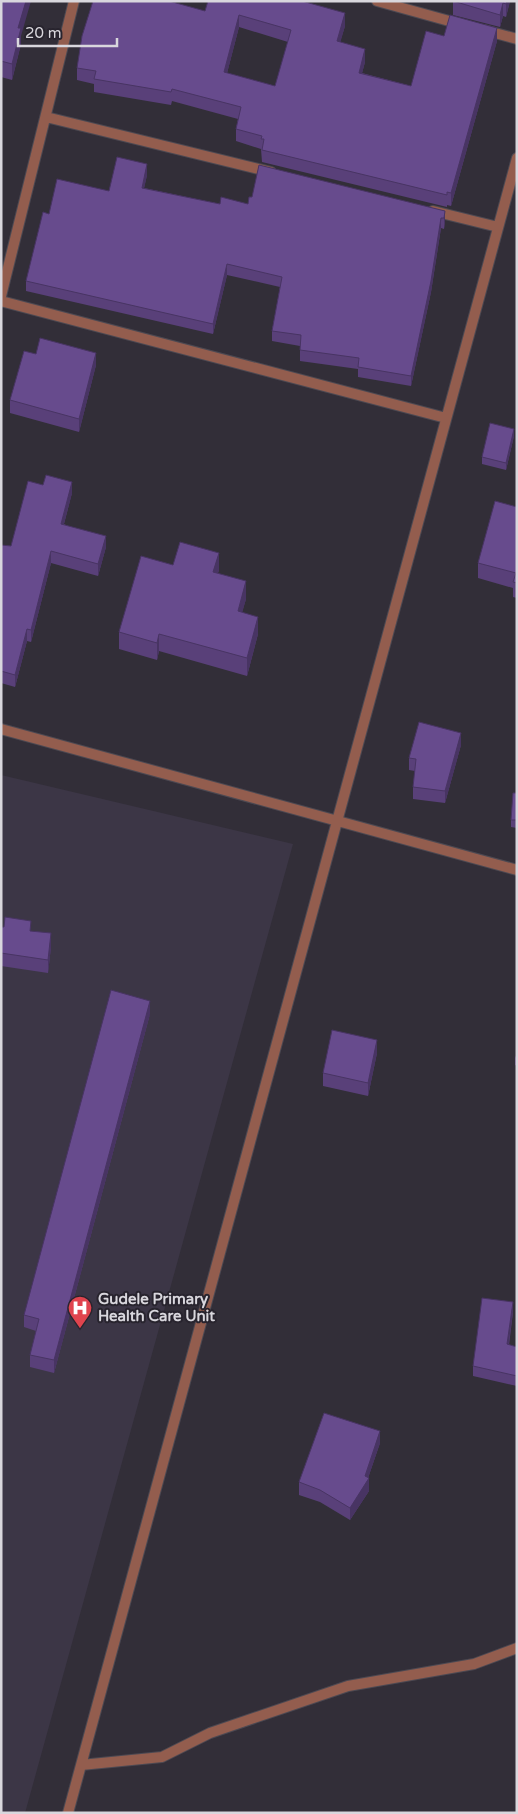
<svg xmlns="http://www.w3.org/2000/svg" width="518" height="1814" viewBox="0 0 518 1814" font-family="'Varela Round',sans-serif">
  <style>
    .built { fill: #3c3646 }
    .lines { fill: none; stroke-linecap: round; stroke-linejoin: round }
    .minor-casing { stroke: #4d4952; stroke-width: 12 }
    .minor { stroke: #935d4e; stroke-width: 10 }
    .wall { fill: #594079; fill-rule: evenodd }
    .shaded-wall { fill: #483463 }
    .building { fill: #674b8d; stroke: #483463; fill-rule: evenodd }
    .labels { text-anchor: middle; stroke-width: 4; stroke-linejoin: round; paint-order: stroke }
    .poi-label { font-size: 15px; font-weight: bold; fill: #d9d7dd; stroke: #28242e; text-anchor: start }
  </style>
  <rect width="100%" height="100%" fill="#322e38"/>
  <path class="built" d="M 1,775 L 293,844 L 25,1813 L 1,1813 Z"/>
  <g class="lines">
    <defs>
      <path id="minor" d="M 377,1 L 460,24
        M 484,30 L 517,39
        M 46,117 L 271,172
        M 433,211 L 498,227
        M 1,296 L 74,1
        M 1,301 L 446,418
        M 1,729 L 517,870
        M 81,1765 L 162,1757 L 210,1733 L 348,1686 L 474,1664 L 517,1648
        M 68,1813 L 517,158"/>
    </defs>
    <use href="#minor" class="minor-casing"/>
    <use href="#minor" class="minor"/>
  </g>
  <path class="wall" d="M 1,1 L 21,36 L 21,44 L 12,80 L 1,77 Z
    M 453,1 L 510,1 L 506,17 L 503,16 L 500,27 L 453,15 Z
    M 205,11 L 345,26 L 340,42 L 365,62 L 362,73 L 411,86 L 444,36 L 497,41 L 451,206 L 447,205 L 447,207 L 262,162 L 261,149 L 236,141 L 236,129 L 238,119 L 172,101 L 171,105 L 94,92 L 94,84 L 77,80 L 77,68 ZM 239,27 L 288,42 L 275,86 L 227,73 Z
    M 147,175 L 144,188 L 220,204 L 248,204 L 445,211 L 445,221 L 444,229 L 441,228 L 431,292 L 411,386 L 358,377 L 358,369 L 300,361 L 300,346 L 272,341 L 272,331 L 280,287 L 227,275 L 213,334 L 26,291 L 26,281 L 49,214 L 109,191 Z
    M 36,354 L 96,365 L 79,432 L 10,413 L 10,400 Z
    M 514,436 L 506,470 L 482,464 L 482,457 Z
    M 72,493 L 64,524 L 106,547 L 98,576 L 51,563 L 31,642 L 27,641 L 15,687 L 1,683 L 1,545 L 11,546 Z
    M 517,507 L 517,598 L 513,597 L 513,588 L 478,578 L 478,563 Z
    M 173,565 L 219,570 L 218,573 L 246,599 L 242,612 L 258,634 L 247,676 L 159,651 L 157,660 L 119,649 L 119,632 Z
    M 461,745 L 445,803 L 413,799 L 413,787 L 415,771 L 409,770 L 409,758 Z
    M 517,793 L 517,828 L 511,827 L 511,820 Z
    M 1,927 L 31,931 L 51,947 L 48,973 L 1,966 Z
    M 150,1014 L 54,1373 L 30,1367 L 30,1355 L 36,1331 L 24,1327 L 24,1315 Z
    M 377,1053 L 368,1096 L 323,1086 L 323,1073 Z
    M 517,1053 L 517,1066 L 515,1065 L 515,1058 Z
    M 513,1312 L 509,1345 L 517,1347 L 517,1386 L 473,1376 L 473,1366 Z
    M 380,1443 L 368,1478 L 369,1491 L 350,1520 L 320,1502 L 299,1495 L 299,1482 Z"/>
  <path class="shaded-wall" d="M 26,1 L 31,1 L 21,36 L 21,44 L 12,80 L 12,64 L 18,28 Z
    M 507,1 L 510,1 L 506,17 L 506,4 Z
    M 503,3 L 503,16 L 500,27 L 500,15 Z
    M 345,13 L 345,26 L 337,54 L 337,41 Z
    M 239,15 L 239,27 L 224,85 L 224,72 Z
    M 497,28 L 497,41 L 451,206 L 451,193 Z
    M 365,49 L 365,62 L 359,85 L 359,73 Z
    M 147,164 L 147,175 L 142,198 L 142,188 Z
    M 445,211 L 445,221 L 444,229 L 444,218 Z
    M 441,218 L 441,228 L 431,292 L 411,386 L 411,376 Z
    M 227,264 L 227,275 L 213,334 L 213,324 Z
    M 96,353 L 96,365 L 79,432 L 79,419 Z
    M 514,429 L 514,436 L 506,470 L 506,463 Z
    M 72,482 L 72,493 L 61,535 L 61,524 Z
    M 106,536 L 106,547 L 98,576 L 98,564 Z
    M 51,551 L 51,563 L 31,642 L 31,630 Z
    M 219,553 L 219,570 L 213,589 L 213,572 Z
    M 246,581 L 246,599 L 238,628 L 238,611 Z
    M 258,617 L 258,634 L 247,676 L 247,658 Z
    M 27,629 L 27,641 L 15,687 L 15,675 Z
    M 159,634 L 159,651 L 157,660 L 157,643 Z
    M 461,733 L 461,745 L 445,803 L 445,791 Z
    M 51,933 L 51,947 L 48,973 L 48,960 Z
    M 150,1001 L 150,1014 L 54,1373 L 54,1360 Z
    M 377,1040 L 377,1053 L 368,1096 L 368,1083 Z
    M 513,1302 L 513,1312 L 507,1355 L 507,1344 Z
    M 380,1431 L 380,1443 L 367,1481 L 369,1478 L 369,1491 L 350,1520 L 350,1508 L 365,1476 Z"/>
  <path class="building" d="M 1,1 L 26,1 L 18,28 L 21,28 L 12,64 L 1,61 Z
    M 93,1 L 169,1 L 205,11 L 208,1 L 302,1 L 345,13 L 337,41 L 365,49 L 359,73 L 411,86 L 426,31 L 444,36 L 450,15 L 497,28 L 451,193 L 447,192 L 447,195 L 262,150 L 264,139 L 261,139 L 262,136 L 236,129 L 241,107 L 172,89 L 171,92 L 94,79 L 96,71 L 77,68 L 82,36 ZM 239,15 L 291,30 L 275,86 L 224,72 Z
    M 453,1 L 507,1 L 506,4 L 503,3 L 500,15 Z
    M 117,157 L 147,164 L 142,188 L 220,204 L 221,197 L 248,204 L 249,197 L 252,197 L 259,165 L 445,211 L 444,218 L 441,218 L 431,281 L 411,376 L 358,367 L 359,358 L 300,350 L 301,335 L 272,331 L 282,277 L 227,264 L 213,324 L 26,281 L 43,212 L 49,214 L 57,179 L 109,191 Z
    M 40,338 L 96,353 L 79,419 L 10,400 L 24,351 L 36,354 Z
    M 490,423 L 514,429 L 506,463 L 482,457 Z
    M 46,475 L 72,482 L 61,524 L 106,536 L 98,564 L 51,551 L 31,630 L 27,629 L 15,675 L 1,671 L 1,545 L 11,546 L 28,481 L 43,485 Z
    M 495,501 L 517,507 L 517,583 L 513,582 L 516,573 L 478,563 Z
    M 180,542 L 219,553 L 213,572 L 246,581 L 238,611 L 258,617 L 247,658 L 159,634 L 157,643 L 119,632 L 141,556 L 173,565 Z
    M 419,722 L 461,733 L 445,791 L 413,787 L 416,759 L 409,758 Z
    M 513,793 L 517,793 L 517,820 L 511,820 Z
    M 5,917 L 31,921 L 30,931 L 51,933 L 48,960 L 1,953 L 1,927 L 4,927 Z
    M 111,990 L 150,1001 L 54,1360 L 30,1355 L 39,1319 L 24,1315 Z
    M 332,1030 L 377,1040 L 368,1083 L 323,1073 Z
    M 482,1298 L 513,1302 L 507,1344 L 517,1347 L 517,1376 L 473,1366 Z
    M 324,1413 L 380,1431 L 365,1476 L 369,1478 L 350,1508 L 320,1490 L 299,1482 Z"/>
  <defs>
    <symbol id="hospital-pin" viewBox="-11 -11 22 30"><path d="M0 17L-7.5 6A9.5 9.5 0 1 1 7.5 6Z" fill="#e0444e" stroke="#28242e"/><path d="M-5-5h3v3.5h4V-5h3V5h-3V1.5h-4V5h-3Z" fill="#fff"/></symbol>
  </defs>
  <g fill-rule="evenodd">
    <use href="#hospital-pin" x="66" y="1294" width="28" height="38"/>
  </g>
  <g class="labels">
    <g class="poi-label">
      <text x="98" y="1304">Gudele Primary<tspan x="98" dy="17">Health Care Unit</tspan></text>
    </g>
  </g>
  <rect width="518" height="1814" fill="none" stroke="#d9d7dd" stroke-width="5"/>
  <path d="M18 38v8h99v-8" fill="none" stroke="#d9d7dd" stroke-width="2.5"/>
  <text x="25" y="38" font-size="15" fill="#d9d7dd" stroke="#28242e" stroke-width="4" paint-order="stroke">20 m</text>
</svg>
